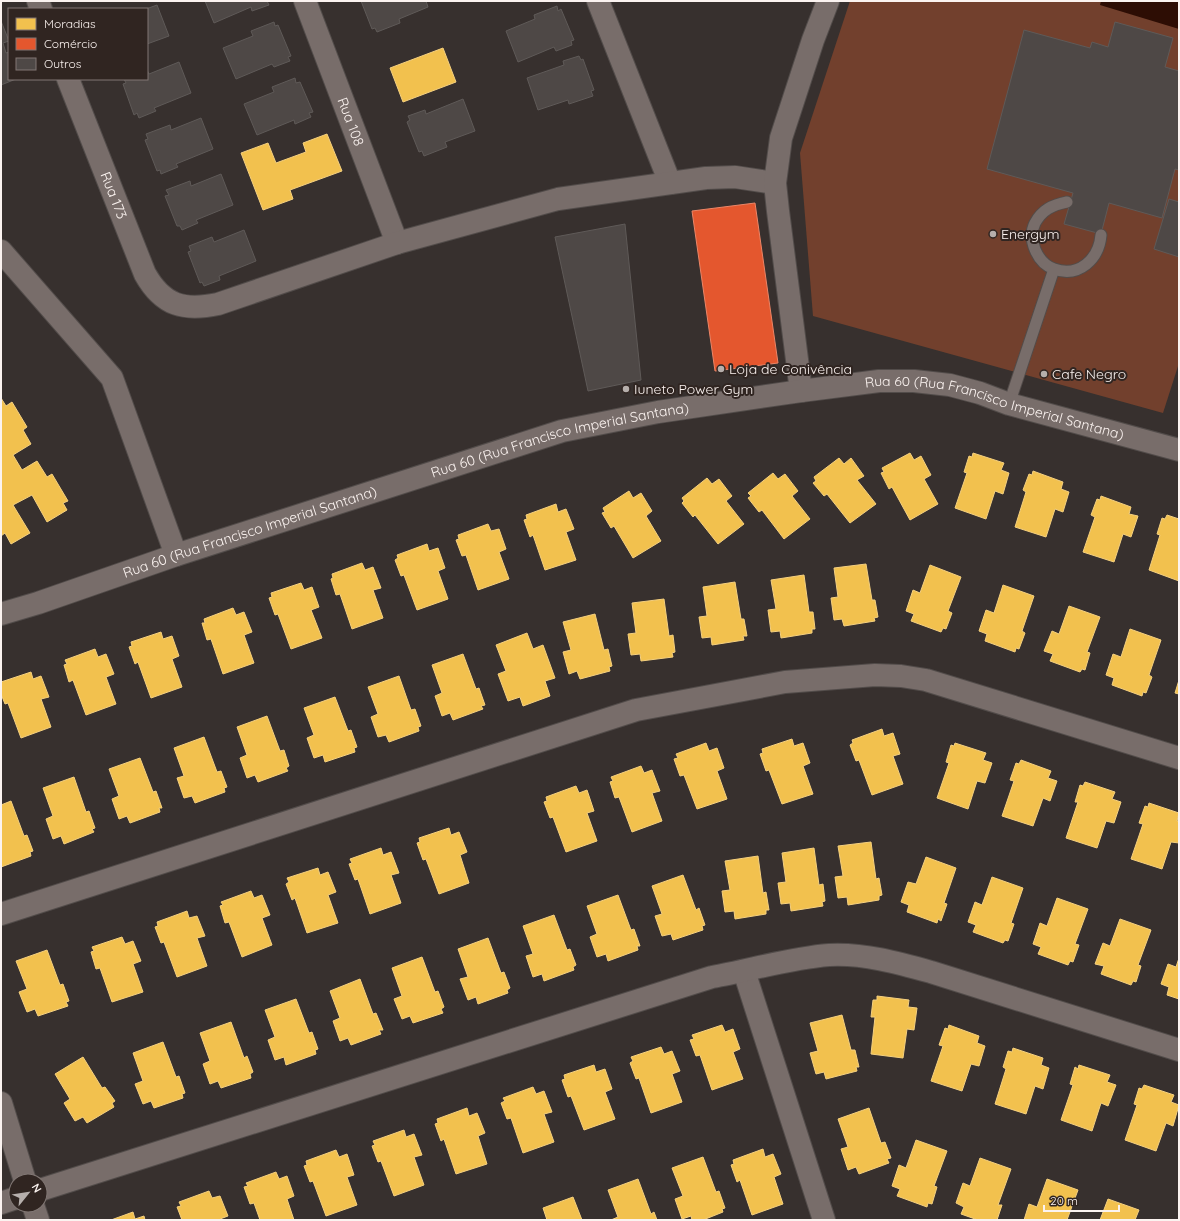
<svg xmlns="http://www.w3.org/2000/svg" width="1180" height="1221" viewBox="0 0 1180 1221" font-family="Quicksand,sans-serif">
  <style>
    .green { fill: #72402d }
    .water { fill: #2d0d04 }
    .homes { fill: #f2c14e; stroke: #f5d07f }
    .shops { fill: #e4572e; stroke: #eb8668 }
    .building { fill: #4e4846; stroke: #5f5a58 }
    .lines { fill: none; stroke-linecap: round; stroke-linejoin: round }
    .lane-casing { stroke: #524c4a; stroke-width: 13 }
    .street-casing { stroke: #524c4a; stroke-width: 24 }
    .lane { stroke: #786d6a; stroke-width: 11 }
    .street { stroke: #786d6a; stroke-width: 22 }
    .poi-dot { fill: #b6afac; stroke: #302521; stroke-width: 1.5 }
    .labels { text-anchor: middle; stroke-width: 4; stroke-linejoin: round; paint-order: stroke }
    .street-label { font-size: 14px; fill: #fbf3f0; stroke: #302521 }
    .poi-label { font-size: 14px; fill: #fbf3f0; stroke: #302521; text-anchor: start }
  </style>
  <rect width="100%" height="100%" fill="#37302e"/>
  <path class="green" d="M 850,1 L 1179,1 L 1179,363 L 1163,413 L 813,316 L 800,153 Z"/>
  <path class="water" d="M 1101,1 L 1179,1 L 1179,29 L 1100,5 Z"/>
  <path class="homes" d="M 443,48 L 456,82 L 403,102 L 390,68 Z
    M 327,134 L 342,171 L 290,190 L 293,199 L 263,210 L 241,153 L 268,143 L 276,163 L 306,152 L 303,143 Z
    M 1,398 L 6,406 L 12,402 L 27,427 L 23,430 L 31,444 L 13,455 L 22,470 L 37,461 L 47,477 L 52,474 L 68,501 L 63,503 L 67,510 L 47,522 L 32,495 L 13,505 L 30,533 L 11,544 L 5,533 L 1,536 Z
    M 910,453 L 914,460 L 921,456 L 931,475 L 924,479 L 938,504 L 910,520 L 892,487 L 889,489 L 881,473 L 884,472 L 882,468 Z
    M 973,453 L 1004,463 L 1001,470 L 1009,473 L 1003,494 L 995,491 L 986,519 L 955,508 L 967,473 L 964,472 L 969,456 L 972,457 Z
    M 839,458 L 844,464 L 851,458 L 864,476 L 857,480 L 876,504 L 850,523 L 827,494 L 824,496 L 813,483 L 816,481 L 814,477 Z
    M 1033,471 L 1063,482 L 1061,489 L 1069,492 L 1063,512 L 1055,509 L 1046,537 L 1015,527 L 1026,492 L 1023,490 L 1029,474 L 1032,475 Z
    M 773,473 L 778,479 L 785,474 L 798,491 L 792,496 L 810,519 L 784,539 L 762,510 L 759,512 L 748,498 L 751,496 L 748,493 Z
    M 707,478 L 712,484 L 719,479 L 732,496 L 726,501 L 744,524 L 718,544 L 695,515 L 693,517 L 682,503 L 684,501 L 682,498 Z
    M 629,491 L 633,498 L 641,493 L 652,511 L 646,516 L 661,541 L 633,558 L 614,526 L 611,528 L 602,513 L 605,512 L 603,508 Z
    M 1101,496 L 1131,507 L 1129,514 L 1138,516 L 1131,537 L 1123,534 L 1114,562 L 1083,552 L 1095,517 L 1091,515 L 1097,499 L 1100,500 Z
    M 556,504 L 558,512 L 566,509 L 574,529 L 566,532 L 576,560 L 545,570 L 533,535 L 530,537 L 524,520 L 527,519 L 526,515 Z
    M 1167,515 L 1179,519 L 1179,581 L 1149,570 L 1160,535 L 1157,534 L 1162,518 L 1165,519 Z
    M 488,524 L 491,531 L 499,529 L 506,549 L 499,552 L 509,579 L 478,590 L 466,555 L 462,556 L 456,540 L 459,539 L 458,535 Z
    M 427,544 L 429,551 L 438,548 L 445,568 L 438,571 L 448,599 L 417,610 L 404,575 L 401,576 L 395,560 L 398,558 L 397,555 Z
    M 362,563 L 365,570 L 373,567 L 381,588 L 373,590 L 383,618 L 352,629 L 340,594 L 336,595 L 331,579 L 333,578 L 332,574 Z
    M 866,564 L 872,600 L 875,600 L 878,617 L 874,618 L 875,621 L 844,626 L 842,619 L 834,620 L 831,598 L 838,597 L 834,568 Z
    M 930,565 L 961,577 L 948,611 L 952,613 L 946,629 L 943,628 L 941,632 L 911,621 L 914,614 L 906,611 L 913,590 L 920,593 Z
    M 804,575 L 809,612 L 813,612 L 815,629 L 812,629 L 812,633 L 781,638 L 780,631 L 771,632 L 768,610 L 776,609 L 771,580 Z
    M 735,582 L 741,619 L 744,619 L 747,636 L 743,636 L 744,640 L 712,645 L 711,637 L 702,638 L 699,617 L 707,616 L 703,587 Z
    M 301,583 L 304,590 L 312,587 L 319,607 L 311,610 L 322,638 L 291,649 L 278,614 L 275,615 L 269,598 L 272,597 L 271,593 Z
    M 1003,585 L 1034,596 L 1022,631 L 1025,633 L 1019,649 L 1016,648 L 1015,652 L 985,641 L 987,634 L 979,631 L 986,610 L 994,613 Z
    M 664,599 L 669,636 L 673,635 L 675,652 L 672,653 L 673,657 L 641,661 L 640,654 L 631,655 L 628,634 L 636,633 L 632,603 Z
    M 1069,606 L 1100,617 L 1087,652 L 1090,653 L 1085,670 L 1082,669 L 1080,672 L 1050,661 L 1053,654 L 1044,651 L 1052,631 L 1059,634 Z
    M 233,608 L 236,615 L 244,612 L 252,632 L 244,635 L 254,663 L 223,674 L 211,639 L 207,640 L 202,623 L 205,623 L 204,619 Z
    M 595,614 L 604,650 L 608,649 L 612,666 L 609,667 L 610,671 L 580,679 L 577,671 L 569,674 L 563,652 L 571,650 L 563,622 Z
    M 1130,629 L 1161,640 L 1149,675 L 1152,677 L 1146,693 L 1143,692 L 1142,696 L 1112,685 L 1114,678 L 1106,675 L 1113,654 L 1121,657 Z
    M 161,632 L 163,639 L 172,636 L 179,656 L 172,659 L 182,687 L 151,698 L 138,662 L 135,664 L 129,647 L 132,646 L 131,642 Z
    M 527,633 L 533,649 L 543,645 L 555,678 L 545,681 L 550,696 L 523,706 L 520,697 L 508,701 L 498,674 L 506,671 L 496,645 Z
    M 95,649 L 98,657 L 106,654 L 114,674 L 106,677 L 116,704 L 86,715 L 73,680 L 69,682 L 64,665 L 67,664 L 65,660 Z
    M 463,654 L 476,689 L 479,688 L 485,705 L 481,706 L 483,709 L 453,720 L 450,713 L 442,716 L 435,696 L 442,693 L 432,665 Z
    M 31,672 L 33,679 L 41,676 L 49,697 L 41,699 L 51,727 L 21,738 L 8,703 L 5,704 L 1,694 L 1,682 Z
    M 399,676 L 411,710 L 415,709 L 421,726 L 418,727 L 419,731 L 389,742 L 386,735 L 378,737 L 371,717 L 378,714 L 368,687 Z
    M 1179,680 L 1179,694 L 1175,693 Z
    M 335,697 L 348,731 L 351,730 L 357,747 L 354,748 L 355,752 L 325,762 L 323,755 L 314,758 L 307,738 L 314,735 L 304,708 Z
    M 267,716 L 280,751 L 284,750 L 289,766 L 286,768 L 288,771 L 258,782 L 255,775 L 247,778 L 240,758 L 247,755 L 237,727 Z
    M 882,729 L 884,736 L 893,733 L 900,754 L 893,756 L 903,784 L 872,795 L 859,760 L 856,761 L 850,745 L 853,743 L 852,740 Z
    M 204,737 L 217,772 L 221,771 L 227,787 L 224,788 L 225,792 L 195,803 L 192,796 L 184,798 L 177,778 L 184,776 L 174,748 Z
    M 792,739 L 794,746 L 803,743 L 810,763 L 803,766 L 813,794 L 782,804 L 769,770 L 766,771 L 760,754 L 763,753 L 762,749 Z
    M 706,743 L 709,751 L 717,748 L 724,768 L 717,771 L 727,799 L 697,809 L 684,775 L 680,776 L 674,759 L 678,758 L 676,754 Z
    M 955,743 L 986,753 L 983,760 L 992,763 L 985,783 L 977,781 L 968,809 L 937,798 L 949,763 L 946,762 L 951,745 L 954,746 Z
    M 140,758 L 153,792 L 156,791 L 162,808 L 159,808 L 160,812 L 130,823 L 127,816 L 119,819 L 112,799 L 119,796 L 109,769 Z
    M 1021,760 L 1051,771 L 1048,778 L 1057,781 L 1050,801 L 1043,798 L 1033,826 L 1002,816 L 1014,781 L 1010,780 L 1016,763 L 1019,764 Z
    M 641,766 L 644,773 L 652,770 L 660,791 L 652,793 L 662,821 L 632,832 L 619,797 L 615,798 L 610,782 L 613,781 L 611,777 Z
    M 74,777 L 86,812 L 89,811 L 95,828 L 92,829 L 94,832 L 64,844 L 61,836 L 53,839 L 46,819 L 53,816 L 43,788 Z
    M 1085,782 L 1115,792 L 1112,799 L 1121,802 L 1114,823 L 1106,821 L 1097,848 L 1066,838 L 1078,802 L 1075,802 L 1080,785 L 1083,786 Z
    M 576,786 L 579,793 L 587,790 L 594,811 L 587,813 L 597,841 L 566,852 L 553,817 L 550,818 L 544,802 L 547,801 L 546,797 Z
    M 11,801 L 24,836 L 27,835 L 33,851 L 30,852 L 31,856 L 1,867 L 1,805 Z
    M 1149,803 L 1179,813 L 1177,821 L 1179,821 L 1179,843 L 1171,842 L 1162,869 L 1131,859 L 1143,824 L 1139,823 L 1145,806 L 1148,807 Z
    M 449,828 L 451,835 L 459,832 L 467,852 L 460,855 L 469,883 L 439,894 L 426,859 L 423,860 L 417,843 L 420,842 L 419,838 Z
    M 871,842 L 876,879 L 879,878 L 882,895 L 879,896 L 879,900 L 848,905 L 847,897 L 838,898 L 835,877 L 843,876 L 838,846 Z
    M 381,848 L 383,855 L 391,852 L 399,873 L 391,875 L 401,903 L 370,914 L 358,879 L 355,880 L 349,864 L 352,863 L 350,859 Z
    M 814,848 L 819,885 L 823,884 L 825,901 L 822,902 L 823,906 L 791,911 L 790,903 L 781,904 L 778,883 L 786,882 L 782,853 Z
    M 758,856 L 763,893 L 766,892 L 769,910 L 766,910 L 766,914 L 735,919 L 734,911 L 725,912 L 722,891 L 730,890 L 725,861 Z
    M 926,857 L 956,868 L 944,903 L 947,904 L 941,921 L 938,919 L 937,923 L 907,912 L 909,905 L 901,902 L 908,882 L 916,884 Z
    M 318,868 L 320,875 L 328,872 L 336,892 L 328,895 L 338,923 L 307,933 L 295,898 L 292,900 L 286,884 L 289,882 L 287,878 Z
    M 683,875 L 696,910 L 699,908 L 705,925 L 702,926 L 703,930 L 673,940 L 671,934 L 662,936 L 655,916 L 662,914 L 652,886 Z
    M 992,877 L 1023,888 L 1011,923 L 1014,924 L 1008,941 L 1005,940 L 1003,943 L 973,932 L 976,925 L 968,922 L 975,902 L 982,905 Z
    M 251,891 L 254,898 L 262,895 L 270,915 L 262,918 L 272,945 L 242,957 L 229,922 L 225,923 L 220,906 L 223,905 L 221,902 Z
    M 618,895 L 631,930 L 634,929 L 640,946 L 637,946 L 638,950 L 608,961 L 606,954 L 597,957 L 590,937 L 597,934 L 587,906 Z
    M 1057,898 L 1088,909 L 1075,944 L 1079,945 L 1073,962 L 1070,961 L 1068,965 L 1038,954 L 1041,947 L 1033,944 L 1040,923 L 1047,926 Z
    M 187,911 L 189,918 L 197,916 L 205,936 L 197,938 L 207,966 L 177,977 L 164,942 L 161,943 L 155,927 L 158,926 L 157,922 Z
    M 554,915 L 567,950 L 570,949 L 576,965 L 573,967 L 574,970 L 544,981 L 542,974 L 533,977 L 526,956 L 533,954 L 523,926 Z
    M 1120,919 L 1151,930 L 1138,965 L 1141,966 L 1136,982 L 1133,981 L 1131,985 L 1101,974 L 1104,966 L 1095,964 L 1103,943 L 1110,946 Z
    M 122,937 L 125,944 L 133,941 L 141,961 L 133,964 L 143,992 L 112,1002 L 100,968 L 96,969 L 91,952 L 94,951 L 92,947 Z
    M 488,938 L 501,973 L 504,972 L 510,988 L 507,990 L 508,993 L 478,1004 L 476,997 L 468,1000 L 460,979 L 468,977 L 458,949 Z
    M 47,950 L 60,985 L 63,984 L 69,1001 L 66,1002 L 68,1006 L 38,1016 L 35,1009 L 27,1012 L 19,992 L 27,989 L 16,961 Z
    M 422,957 L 435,992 L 438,991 L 444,1007 L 441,1009 L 443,1013 L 413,1023 L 410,1016 L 402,1019 L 394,999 L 402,996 L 392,968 Z
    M 1179,958 L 1179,999 L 1167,995 L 1169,987 L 1161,984 L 1168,964 L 1176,967 Z
    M 360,979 L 373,1014 L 376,1013 L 383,1030 L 379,1030 L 381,1034 L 351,1045 L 348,1038 L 340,1041 L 333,1021 L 340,1018 L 330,991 Z
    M 877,996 L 909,1000 L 908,1007 L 917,1008 L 914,1030 L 907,1029 L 903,1058 L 871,1054 L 875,1017 L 871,1017 L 873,1000 L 877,1000 Z
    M 296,999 L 309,1033 L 312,1032 L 318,1049 L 315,1050 L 316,1054 L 286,1065 L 284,1057 L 275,1060 L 268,1040 L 275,1037 L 265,1010 Z
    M 842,1015 L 851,1050 L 855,1050 L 859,1067 L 856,1067 L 857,1071 L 826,1079 L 824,1072 L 816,1074 L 810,1053 L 818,1051 L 810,1023 Z
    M 231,1022 L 244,1058 L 247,1056 L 253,1072 L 250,1074 L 251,1078 L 221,1088 L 218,1081 L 210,1084 L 203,1064 L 210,1061 L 200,1033 Z
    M 722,1025 L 725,1032 L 733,1029 L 740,1049 L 733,1052 L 743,1079 L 712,1090 L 700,1055 L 696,1056 L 690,1040 L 694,1039 L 692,1035 Z
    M 949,1025 L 979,1036 L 977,1043 L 985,1046 L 979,1066 L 971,1064 L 962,1091 L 931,1081 L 943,1046 L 939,1045 L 945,1028 L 948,1029 Z
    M 163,1042 L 176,1077 L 179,1076 L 185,1093 L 182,1094 L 183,1098 L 154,1108 L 151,1101 L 143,1104 L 135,1084 L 143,1081 L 133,1053 Z
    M 661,1047 L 664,1054 L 672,1051 L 680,1071 L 672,1074 L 682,1102 L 651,1113 L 639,1078 L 636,1079 L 630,1063 L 633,1061 L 631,1057 Z
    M 1013,1048 L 1043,1058 L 1041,1065 L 1049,1068 L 1043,1089 L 1035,1086 L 1026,1114 L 995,1104 L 1006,1069 L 1003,1067 L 1008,1051 L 1012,1052 Z
    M 83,1057 L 102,1088 L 105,1087 L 115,1101 L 112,1103 L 114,1107 L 87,1123 L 83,1117 L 75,1121 L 64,1103 L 70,1099 L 55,1074 Z
    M 594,1065 L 596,1072 L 605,1069 L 612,1089 L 605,1092 L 615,1119 L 584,1130 L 571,1096 L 568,1097 L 562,1080 L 565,1079 L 564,1075 Z
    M 1079,1065 L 1110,1075 L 1107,1082 L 1116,1085 L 1108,1106 L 1101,1103 L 1092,1131 L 1061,1120 L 1073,1085 L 1070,1084 L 1075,1067 L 1078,1069 Z
    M 1144,1085 L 1174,1095 L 1171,1102 L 1179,1105 L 1173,1126 L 1166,1123 L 1156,1151 L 1125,1140 L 1137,1105 L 1134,1104 L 1139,1088 L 1142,1089 Z
    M 533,1087 L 536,1094 L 544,1091 L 552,1112 L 544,1114 L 554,1142 L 523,1153 L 511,1118 L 507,1119 L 501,1103 L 505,1101 L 503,1098 Z
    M 467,1108 L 469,1116 L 477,1113 L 485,1133 L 478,1136 L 487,1164 L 456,1174 L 444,1139 L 441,1141 L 435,1124 L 438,1123 L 437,1119 Z
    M 869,1108 L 881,1143 L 885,1142 L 891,1158 L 887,1159 L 889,1163 L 859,1174 L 856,1167 L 848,1170 L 841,1149 L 848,1147 L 838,1119 Z
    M 404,1130 L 406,1137 L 414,1134 L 422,1155 L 414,1157 L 424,1185 L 394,1196 L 381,1161 L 378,1162 L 372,1146 L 375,1145 L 373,1141 Z
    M 916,1140 L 947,1151 L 934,1186 L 937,1187 L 932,1204 L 928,1203 L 927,1207 L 897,1196 L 900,1189 L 892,1186 L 899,1165 L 906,1168 Z
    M 763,1149 L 765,1157 L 773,1154 L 781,1174 L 774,1177 L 783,1204 L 752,1215 L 740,1180 L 737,1182 L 731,1165 L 734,1164 L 733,1160 Z
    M 336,1150 L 339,1157 L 347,1154 L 354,1175 L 347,1177 L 357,1205 L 326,1216 L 313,1181 L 310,1182 L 304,1166 L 307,1165 L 306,1161 Z
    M 703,1157 L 716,1192 L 719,1191 L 725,1208 L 722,1209 L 723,1212 L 703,1220 L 692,1220 L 691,1216 L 682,1219 L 675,1199 L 683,1196 L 672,1168 Z
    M 980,1158 L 1011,1169 L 998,1205 L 1002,1205 L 997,1220 L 978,1220 L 961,1214 L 964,1207 L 956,1203 L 963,1183 L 970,1186 Z
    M 276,1172 L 279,1179 L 287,1176 L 294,1196 L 287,1199 L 294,1220 L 260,1220 L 254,1203 L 250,1204 L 244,1187 L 248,1186 L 246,1183 Z
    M 638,1179 L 651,1214 L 654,1212 L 657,1220 L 611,1220 L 618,1217 L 608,1190 Z
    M 1047,1179 L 1078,1190 L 1067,1220 L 1024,1220 L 1029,1204 L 1037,1207 Z
    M 209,1191 L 212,1198 L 220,1196 L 228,1216 L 220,1219 L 221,1220 L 182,1220 L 177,1207 L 181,1206 L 179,1202 Z
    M 573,1197 L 582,1220 L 547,1220 L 543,1208 Z
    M 1108,1199 L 1139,1210 L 1135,1220 L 1100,1220 Z
    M 133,1212 L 135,1219 L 144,1216 L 145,1220 L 111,1220 Z"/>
  <path class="shops" d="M 755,203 L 778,363 L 715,371 L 692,211 Z"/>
  <path class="building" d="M 205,1 L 267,1 L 269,5 L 252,11 L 251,7 L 214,23 Z
    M 361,1 L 426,1 L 428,7 L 399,19 L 400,23 L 377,32 L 375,28 L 372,29 Z
    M 157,5 L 169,36 L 147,44 L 146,9 Z
    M 557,6 L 558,11 L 561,9 L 574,40 L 571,41 L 572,45 L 556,51 L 554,47 L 518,62 L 506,31 L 535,19 L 534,15 Z
    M 1,21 L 9,41 L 3,43 L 6,53 L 9,52 L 9,79 L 16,79 L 1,85 Z
    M 274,22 L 275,26 L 278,25 L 291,56 L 288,57 L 290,61 L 274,67 L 272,64 L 236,79 L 223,48 L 253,36 L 251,31 Z
    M 1115,22 L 1173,38 L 1165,67 L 1179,71 L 1179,170 L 1175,169 L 1162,218 L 1109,203 L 1101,234 L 1064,224 L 1073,193 L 987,169 L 1024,30 L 1090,48 L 1092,42 L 1108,47 Z
    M 579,56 L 581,60 L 583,59 L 594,90 L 591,91 L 593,96 L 569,104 L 568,100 L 538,110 L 527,78 L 564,65 L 563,61 Z
    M 179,62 L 191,93 L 154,108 L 156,111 L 139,118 L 137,113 L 134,115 L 123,84 L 126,83 L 124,79 L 147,79 L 147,70 L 149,74 Z
    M 295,78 L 296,83 L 300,82 L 313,112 L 309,113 L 311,117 L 295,124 L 294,120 L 257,135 L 244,104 L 274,92 L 272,87 Z
    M 463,99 L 475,131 L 445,142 L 447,147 L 424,156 L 422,151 L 419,152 L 407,122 L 410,120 L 408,116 L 425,110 L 426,114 Z
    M 201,118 L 213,149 L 176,164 L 178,167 L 161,174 L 160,170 L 157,171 L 145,140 L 148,139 L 146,134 L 170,125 L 171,130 Z
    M 221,174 L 233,205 L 196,220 L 198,223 L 182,230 L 180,226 L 177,226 L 165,196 L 169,195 L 166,190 L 190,181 L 191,186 Z
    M 1169,199 L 1179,202 L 1179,257 L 1154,249 Z
    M 625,224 L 641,380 L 588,391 L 555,237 Z
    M 244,230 L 256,261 L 219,276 L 220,280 L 204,286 L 202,282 L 200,283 L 188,252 L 191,251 L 189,246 L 212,237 L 214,242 Z"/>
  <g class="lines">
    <defs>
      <path id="lane" d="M 1067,202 C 1052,205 1042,210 1035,223 C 1027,239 1037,263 1054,269 C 1079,278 1099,259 1101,235
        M 1009,404 L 1054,269"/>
      <g id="street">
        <path d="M 38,1 L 41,9"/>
        <path id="s1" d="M 305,1 L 397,243"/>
        <path d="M 598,1 L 670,183"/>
        <path id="s2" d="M 68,79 L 145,274 C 163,306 184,311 218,304 L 397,243 L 558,199 L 706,178 L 735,177 L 775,183"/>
        <path d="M 1,251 L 112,378 L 176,555"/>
        <path d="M 801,391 L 778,211 L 775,183 L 781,138 L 813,40 L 828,1"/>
        <path id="s3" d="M 1,614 L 38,603 L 176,555 L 562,431 L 658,412 L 801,391 L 879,381 L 914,381 L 950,385 L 980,393 L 1009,404 L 1179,450"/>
        <path d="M 1,914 L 636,710 L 785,682 L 875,675 L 901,676 L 926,680 L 1179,758"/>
        <path d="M 744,971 L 824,1220"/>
        <path d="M 1,1103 L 25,1181"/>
        <path d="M 40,1190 L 712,977 C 751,970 790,958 829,955 C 863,953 899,963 931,972 L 1179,1050"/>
        <path d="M 1,1203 L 16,1198"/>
        <path d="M 33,1205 L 38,1220"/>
      </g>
    </defs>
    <use href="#lane" class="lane-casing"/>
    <use href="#street" class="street-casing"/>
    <use href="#lane" class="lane"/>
    <use href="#street" class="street"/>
  </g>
  <g class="poi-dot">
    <circle cx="993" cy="234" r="4"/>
    <circle cx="721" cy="369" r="4"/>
    <circle cx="1044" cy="374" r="4"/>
    <circle cx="626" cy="389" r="4"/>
  </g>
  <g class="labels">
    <g class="street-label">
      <text dy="5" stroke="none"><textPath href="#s1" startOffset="129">Rua 108</textPath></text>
      <text dy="5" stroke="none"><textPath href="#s2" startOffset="125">Rua 173</textPath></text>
      <text dy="5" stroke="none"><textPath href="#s3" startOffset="1030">Rua 60 (Rua Francisco Imperial Santana)</textPath></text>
      <text dy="5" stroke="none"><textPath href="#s3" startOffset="586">Rua 60 (Rua Francisco Imperial Santana)</textPath></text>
      <text dy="5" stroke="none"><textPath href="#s3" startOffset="262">Rua 60 (Rua Francisco Imperial Santana)</textPath></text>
    </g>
    <g class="poi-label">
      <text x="1001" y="239">Energym</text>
      <text x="729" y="374">Loja de Conivência</text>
      <text x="1052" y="379">Cafe Negro</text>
      <text x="634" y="394">Iuneto Power Gym</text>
    </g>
  </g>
  <rect width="1180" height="1221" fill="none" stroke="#fbf3f0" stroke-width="4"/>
  <rect x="8" y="8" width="140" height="72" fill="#302521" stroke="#817774"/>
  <rect x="16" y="18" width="20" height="12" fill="#f2c14e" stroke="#817774"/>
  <text x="44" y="28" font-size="12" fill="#fbf3f0">Moradias</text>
  <rect x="16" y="38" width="20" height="12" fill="#e4572e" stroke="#817774"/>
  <text x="44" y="48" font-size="12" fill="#fbf3f0">Comércio</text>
  <rect x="16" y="58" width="20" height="12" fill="#4e4846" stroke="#817774"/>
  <text x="44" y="68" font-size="12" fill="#fbf3f0">Outros</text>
  <g transform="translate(28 1193) rotate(60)"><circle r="19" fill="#302521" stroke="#817774"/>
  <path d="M0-3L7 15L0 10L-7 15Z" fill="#b6afac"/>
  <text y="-6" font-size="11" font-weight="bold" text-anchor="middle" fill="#fbf3f0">N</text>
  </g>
  <path d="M1044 1205v6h75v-6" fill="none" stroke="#fbf3f0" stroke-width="2"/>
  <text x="1050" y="1205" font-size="12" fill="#fbf3f0" stroke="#302521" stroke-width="3" paint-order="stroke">20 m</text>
</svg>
